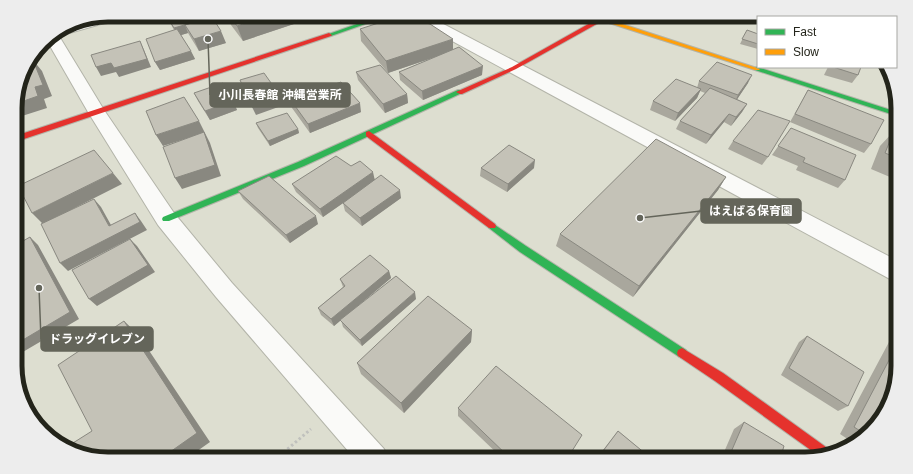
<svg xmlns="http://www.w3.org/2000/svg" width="913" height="474" viewBox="0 0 913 474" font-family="Arial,'Noto Sans JP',sans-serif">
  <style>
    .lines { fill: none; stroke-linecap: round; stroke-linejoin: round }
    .street-casing { stroke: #b3b4a9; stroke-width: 2 }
    .fast-casing { stroke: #b3b4a9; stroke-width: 2 }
    .slow-casing { stroke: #b3b4a9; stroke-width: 2 }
    .jam-casing { stroke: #b3b4a9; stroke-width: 2 }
    .path { stroke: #c0c1bd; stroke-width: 3; stroke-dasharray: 2.5 2.5; stroke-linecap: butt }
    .street { fill: #fafaf8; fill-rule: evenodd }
    .fast { fill: #30b455; fill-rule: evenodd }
    .slow { fill: #ff9f0a; fill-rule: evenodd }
    .jam { fill: #e5322d; fill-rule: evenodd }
    .wall { fill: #a9a79d }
    .shaded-wall { fill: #898880 }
    .building { fill: #c4c2b7; stroke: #898880 }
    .rim { fill: none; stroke: #23241a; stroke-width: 5 }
    .leader { fill: none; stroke: #64655a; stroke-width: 1.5 }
    .callout-dot { fill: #64655a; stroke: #fff; stroke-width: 1.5 }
    .callout { fill: #64655a; stroke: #64655a; stroke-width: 1.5 }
    .callout-label { font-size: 12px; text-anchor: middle; font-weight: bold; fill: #fff }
  </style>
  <rect width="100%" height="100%" fill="#ddded0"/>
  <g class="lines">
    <defs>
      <path id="street" d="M 108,15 L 124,15 L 122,18 L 59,36 L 104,110 L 174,213 L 232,283 L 384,449 L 389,459 L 355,459 L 216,297 L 158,225 L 88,112 L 46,39 L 71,23 Z
        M 408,15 L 426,15 L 898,261 L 898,282 L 890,279 L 410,18 Z"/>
      <path id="fast" d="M 382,15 L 391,15 L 331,36 L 326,35 Z
        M 757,67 L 897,112 L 897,116 L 755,70 L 755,68 Z
        M 458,90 L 460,90 L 464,92 L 304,166 L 169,221 L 163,221 L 162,219 L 163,217 L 298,162 Z
        M 492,223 L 526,246 L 686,350 L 687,353 L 686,356 L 682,358 L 678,356 L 520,252 L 489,228 L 488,226 L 489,224 Z"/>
      <path id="slow" d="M 606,20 L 610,20 L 760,69 L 759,70 L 755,70 L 606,22 Z"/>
      <path id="jam" d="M 599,18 L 611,21 L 608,23 L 602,21 L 516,69 L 462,94 L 460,94 L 456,92 L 512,67 Z
        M 329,33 L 332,35 L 331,36 L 15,142 L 15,136 Z
        M 369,131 L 495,224 L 496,226 L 495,228 L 489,228 L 366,136 L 366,132 Z
        M 682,348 L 723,373 L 830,450 L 831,452 L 819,456 L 715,381 L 678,356 L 677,353 L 678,350 Z"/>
    </defs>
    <use href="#street" class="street-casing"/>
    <use href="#fast" class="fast-casing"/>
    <use href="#slow" class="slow-casing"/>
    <use href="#jam" class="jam-casing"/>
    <path class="path" d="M 276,459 L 311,429"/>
    <use href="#street" class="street"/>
    <use href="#fast" class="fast"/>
    <use href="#slow" class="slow"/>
    <use href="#jam" class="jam"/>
  </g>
  <path class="wall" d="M 166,15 L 226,43 L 199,51 L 188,33 L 181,35 L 195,59 L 160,70 L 155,62 L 174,30 Z
    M 227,15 L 321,15 L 243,41 L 231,25 Z
    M 360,29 L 453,49 L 482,75 L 423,100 L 400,80 L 399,72 L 435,57 L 388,73 L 361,41 Z
    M 747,30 L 758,34 L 758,49 L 740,44 Z
    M 828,67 L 861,67 L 858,75 L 852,83 L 824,75 Z
    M 356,72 L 407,94 L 408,103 L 385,113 L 358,80 Z
    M 699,81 L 748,83 L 737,99 L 747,104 L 742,112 L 731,126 L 724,122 L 706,144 L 676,129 L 680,121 L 705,93 L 700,91 L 697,98 L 675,121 L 650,110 L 653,101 L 697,88 Z
    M 808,90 L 871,144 L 864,153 L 790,122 L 803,99 Z
    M 194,93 L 233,101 L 237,110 L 210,120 L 198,101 Z
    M 290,99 L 361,112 L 310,133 L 292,108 Z
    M 256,123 L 298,129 L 299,133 L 270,146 L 258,128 Z
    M 791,128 L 845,180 L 838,188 L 796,170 L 798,166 L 772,155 Z
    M 894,131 L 897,132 L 897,180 L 871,169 L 880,146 Z
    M 733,141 L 768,157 L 762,165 L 728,149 Z
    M 351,166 L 375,179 L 401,198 L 362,226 L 345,211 L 343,203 L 323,217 L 296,192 L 292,184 Z
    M 481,168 L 534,168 L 507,192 L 480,176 Z
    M 726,177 L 718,190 L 633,297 L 556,246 L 560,234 Z
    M 238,191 L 318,224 L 290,243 L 243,199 Z
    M 389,271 L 391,278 L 345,317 L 416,299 L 362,346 L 343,327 L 341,320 L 334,326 L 321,315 L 318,308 L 343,287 L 340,279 Z
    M 472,330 L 471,342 L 404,413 L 361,374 L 357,363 Z
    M 807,336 L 848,406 L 838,411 L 781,375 L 799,342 Z
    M 898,336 L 898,366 L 888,407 L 856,443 L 855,444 L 840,434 L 889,342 Z
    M 458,408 L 567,459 L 503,459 L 458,416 Z
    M 744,422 L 780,459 L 721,459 L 734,429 Z
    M 618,431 L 652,459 L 596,459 Z"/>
  <path class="shaded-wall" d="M 271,15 L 321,15 L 243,41 L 237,26 Z
    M 208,18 L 185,25 L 188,33 L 178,36 L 174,28 Z
    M 221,31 L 226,43 L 199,51 L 194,39 Z
    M 453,39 L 453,51 L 388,73 L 386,61 Z
    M 140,41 L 144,50 L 151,67 L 119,77 L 116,72 L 101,76 L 96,67 Z
    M 191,51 L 195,59 L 160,70 L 155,62 Z
    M 33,60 L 42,71 L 52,96 L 44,99 L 47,108 L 22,116 L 15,109 L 15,104 L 35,87 Z
    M 483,66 L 482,75 L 423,100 L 422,91 Z
    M 752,75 L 748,83 L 734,104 L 738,95 Z
    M 701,89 L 697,98 L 675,121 L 678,113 Z
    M 407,94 L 408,103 L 385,113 L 383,104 Z
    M 281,97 L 284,105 L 256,115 L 252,107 Z
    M 233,101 L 237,110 L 210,120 L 205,111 Z
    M 360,103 L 361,112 L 310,133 L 308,124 Z
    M 747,104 L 742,112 L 731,126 L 736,117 Z
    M 729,114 L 724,122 L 706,144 L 711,135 Z
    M 199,121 L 210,143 L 221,176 L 182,189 L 175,178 L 204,133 L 163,146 L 156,135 Z
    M 298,129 L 299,133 L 270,146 L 268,141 Z
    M 535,160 L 534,168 L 507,192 L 508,184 Z
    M 373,172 L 375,181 L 323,217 L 320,209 Z
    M 113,173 L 122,184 L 43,224 L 32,213 Z
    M 726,177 L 718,190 L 633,297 L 639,286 Z
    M 400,190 L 401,198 L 362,226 L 360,218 Z
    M 94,199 L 101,207 L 116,234 L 109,226 Z
    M 135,213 L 141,221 L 147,230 L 68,271 L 60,263 Z
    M 316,216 L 318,224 L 290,243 L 286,235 Z
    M 30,237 L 38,245 L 79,319 L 16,356 L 16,344 Z
    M 130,239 L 137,246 L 155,272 L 97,306 L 89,299 Z
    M 389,271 L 391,278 L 334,326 L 331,319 Z
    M 415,292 L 416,299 L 362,346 L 360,340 Z
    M 124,321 L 138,334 L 210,442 L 186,459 L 160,459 Z
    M 472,330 L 471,342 L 404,413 L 401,403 Z"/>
  <path class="building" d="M 166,15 L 206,15 L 208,18 L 174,28 Z
    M 229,15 L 271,15 L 237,26 Z
    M 400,16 L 430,24 L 453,39 L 386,61 L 360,29 Z
    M 212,17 L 221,31 L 194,39 L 185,25 Z
    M 177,29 L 191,51 L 155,62 L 146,39 Z
    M 747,30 L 758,34 L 758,44 L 742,39 Z
    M 140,41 L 147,59 L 114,68 L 111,63 L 96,67 L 91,55 Z
    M 459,47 L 483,66 L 422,91 L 399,72 Z
    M 33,60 L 43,85 L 35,87 L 38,96 L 15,104 L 15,102 L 25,67 L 29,61 Z
    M 717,62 L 752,75 L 738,95 L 699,81 Z
    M 380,65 L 407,94 L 383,104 L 356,72 Z
    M 833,67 L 861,67 L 858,75 Z
    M 264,73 L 281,97 L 252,107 L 240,80 Z
    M 676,79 L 701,89 L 678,113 L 653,101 Z
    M 341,82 L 360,103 L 308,124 L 290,99 Z
    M 223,83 L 233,101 L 205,111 L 194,93 Z
    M 710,88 L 747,104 L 736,117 L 729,114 L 711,135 L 680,121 Z
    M 808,90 L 884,120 L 871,144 L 795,114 Z
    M 184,97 L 199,121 L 156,135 L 146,111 Z
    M 758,110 L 790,121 L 768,157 L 733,141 Z
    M 287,113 L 298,129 L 268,141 L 256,123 Z
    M 791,128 L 856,155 L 845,180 L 803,162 L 805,158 L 778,146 Z
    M 894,131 L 897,132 L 897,158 L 885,153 Z
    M 204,132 L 215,165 L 175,178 L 163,147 Z
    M 656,139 L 726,177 L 639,286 L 560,234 Z
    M 509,145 L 535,160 L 508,184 L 481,168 Z
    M 94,150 L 113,173 L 32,213 L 18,186 Z
    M 336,156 L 351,166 L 360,161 L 373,172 L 320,209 L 292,184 Z
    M 381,175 L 400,190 L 360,218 L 343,203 Z
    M 269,176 L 316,216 L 286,235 L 238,191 Z
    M 94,199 L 109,226 L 135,213 L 140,222 L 60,263 L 41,224 Z
    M 30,237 L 70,312 L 16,344 L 16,245 Z
    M 130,239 L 148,265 L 89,299 L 72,270 Z
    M 370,255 L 389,271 L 331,319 L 318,308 L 345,286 L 340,279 Z
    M 396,276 L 415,292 L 360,340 L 340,320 Z
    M 428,296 L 472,330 L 401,403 L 357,363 Z
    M 124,321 L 197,433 L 160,459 L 108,459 L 67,449 L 65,448 L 92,431 L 58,365 Z
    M 807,336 L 864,372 L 848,406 L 789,368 Z
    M 898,343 L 898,366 L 888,407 L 865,434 L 854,427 Z
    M 496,366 L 582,435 L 567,459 L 511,459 L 458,408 Z
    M 744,422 L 784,446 L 780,459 L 728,459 Z
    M 618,431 L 652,459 L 597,459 Z"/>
  <path d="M0 0H913V474H0ZM108 22H805A86 86 0 0 1 891 108V366A86 86 0 0 1 805 452H108A86 86 0 0 1 22 366V108A86 86 0 0 1 108 22Z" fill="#ededed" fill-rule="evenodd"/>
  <path class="rim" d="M108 22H805A86 86 0 0 1 891 108V366A86 86 0 0 1 805 452H108A86 86 0 0 1 22 366V108A86 86 0 0 1 108 22Z"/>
  <path class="leader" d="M208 39L210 95M640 218L701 211M39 288L41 339"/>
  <g class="callout-dot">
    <circle cx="208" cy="39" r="4"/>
    <circle cx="640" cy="218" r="4"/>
    <circle cx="39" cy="288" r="4"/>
  </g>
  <g class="callout">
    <rect x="210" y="83" width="140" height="24" rx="4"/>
    <rect x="701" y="199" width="100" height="24" rx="4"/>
    <rect x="41" y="327" width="112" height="24" rx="4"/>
  </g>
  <g class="callout-label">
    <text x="280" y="99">小川長春館 沖縄営業所</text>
    <text x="751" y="215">はえばる保育園</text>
    <text x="97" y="343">ドラッグイレブン</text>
  </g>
  <rect x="757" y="16" width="140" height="52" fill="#ffffff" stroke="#a7a7a3"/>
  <rect x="765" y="29" width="20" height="6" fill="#30b455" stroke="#a7a7a3"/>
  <text x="793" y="36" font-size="12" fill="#23241a">Fast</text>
  <rect x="765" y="49" width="20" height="6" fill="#ff9f0a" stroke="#a7a7a3"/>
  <text x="793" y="56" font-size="12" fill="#23241a">Slow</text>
</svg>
